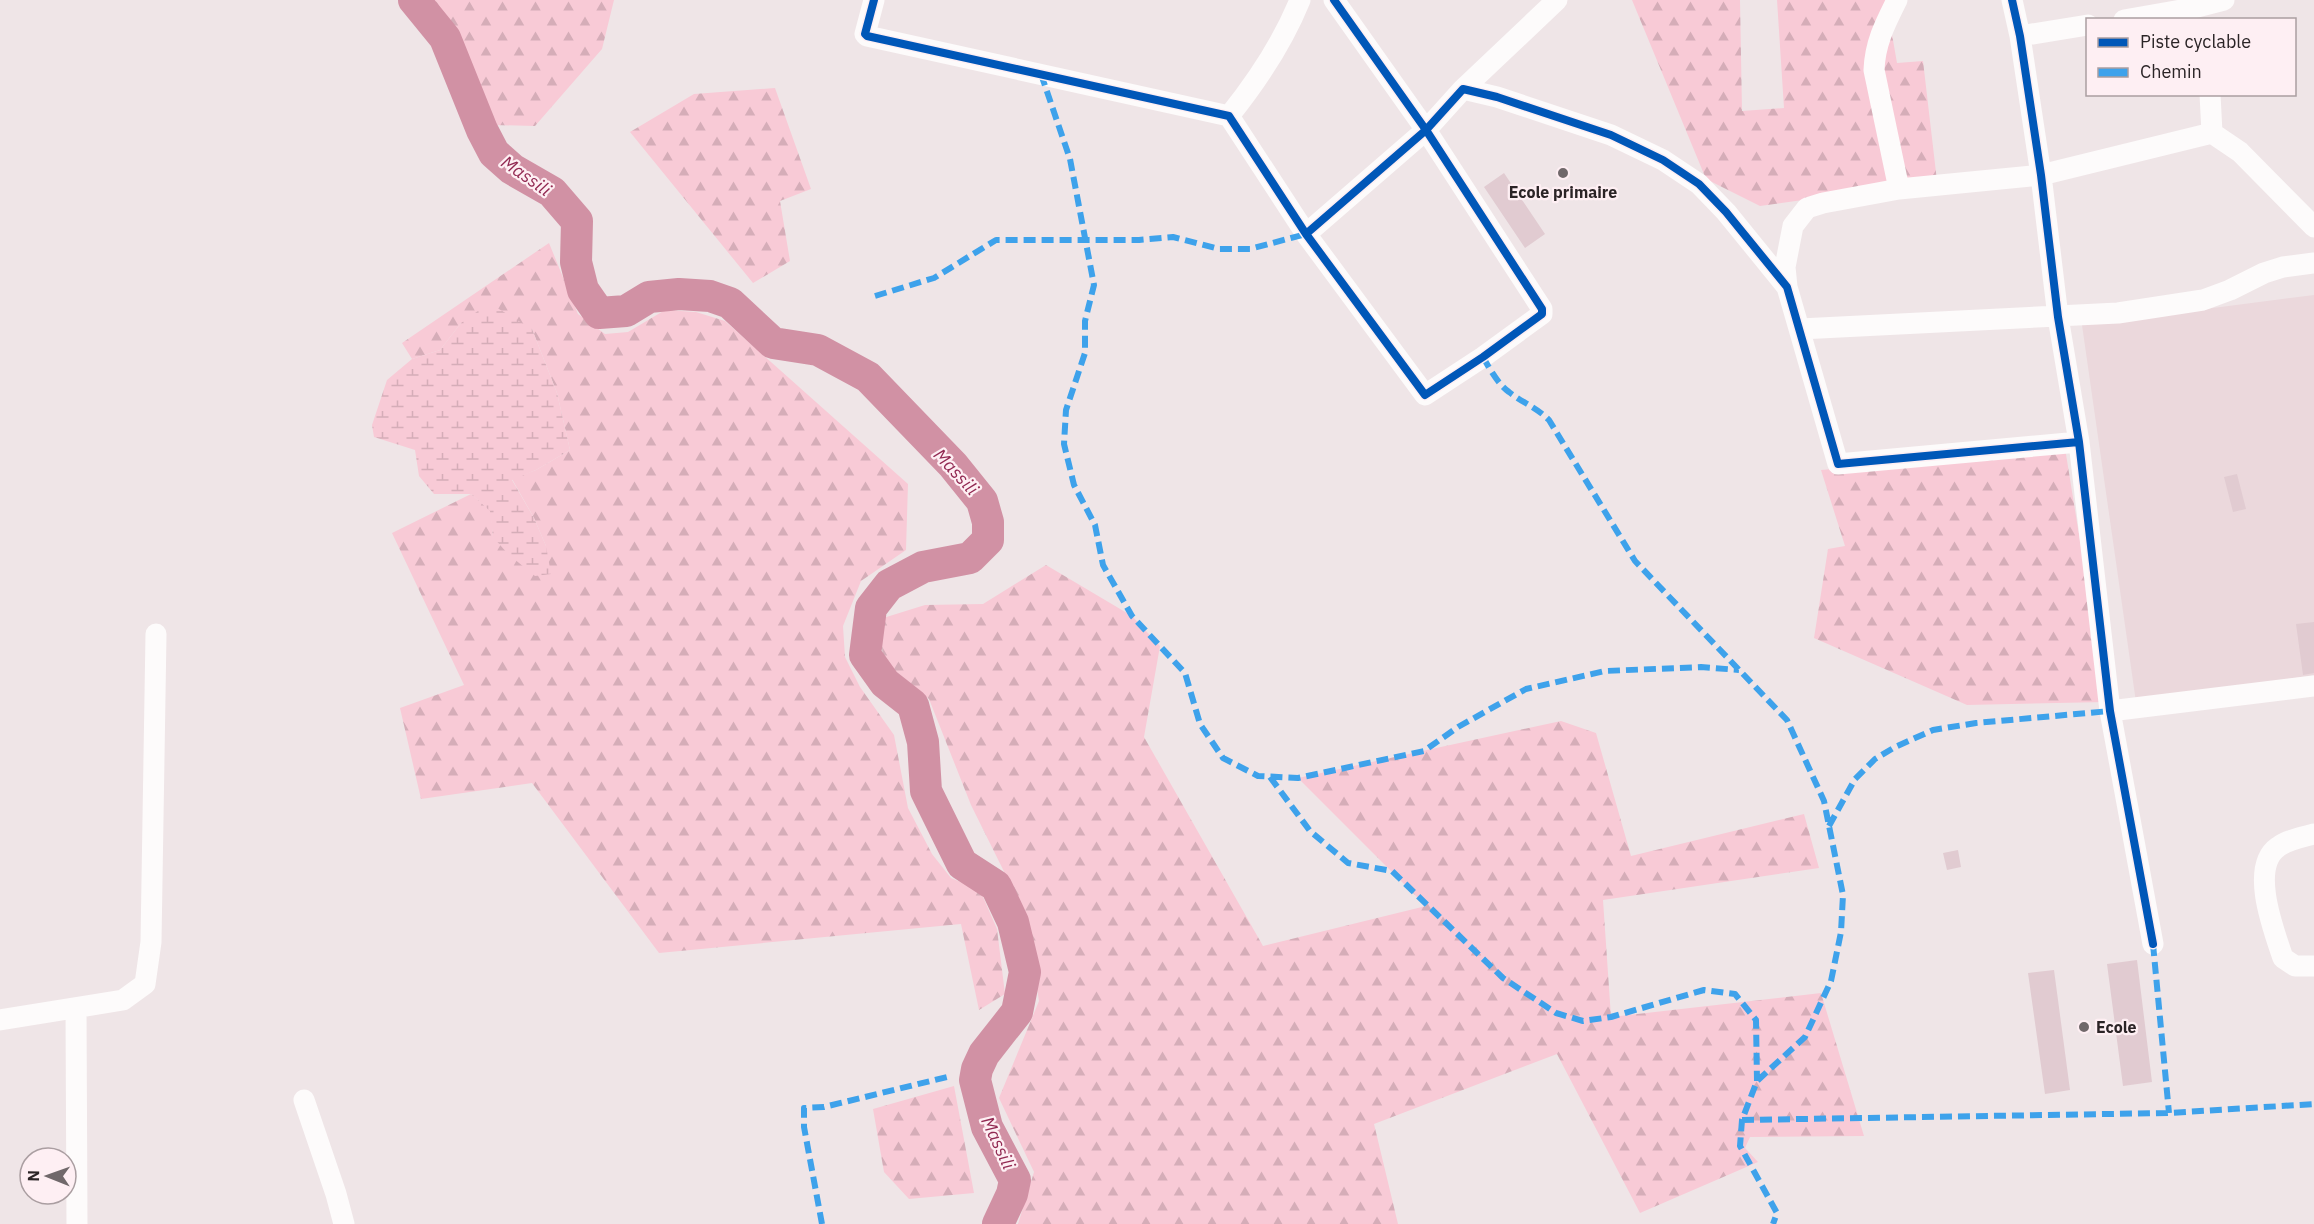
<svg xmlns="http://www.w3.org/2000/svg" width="2314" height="1224" viewBox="0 0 2314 1224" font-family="'IBM Plex Sans',sans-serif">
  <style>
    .built { fill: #ebd8dc }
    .forest { fill: url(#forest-firs) }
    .wetland { fill: url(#wetland-marsh) }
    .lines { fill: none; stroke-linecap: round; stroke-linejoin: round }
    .river { stroke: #d191a4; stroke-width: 32 }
    .building { fill: #e1cbd1 }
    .street { stroke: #fdfbfb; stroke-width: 21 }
    .quiet { stroke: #3ea2eb; stroke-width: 6; stroke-dasharray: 12 6; stroke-linecap: butt }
    .cycleway-casing { stroke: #feeff3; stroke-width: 11 }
    .cycleway { stroke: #0057b8; stroke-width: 8 }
    .poi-dot { fill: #70686a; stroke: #feeff3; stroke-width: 2 }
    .labels { text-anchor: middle; stroke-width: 4.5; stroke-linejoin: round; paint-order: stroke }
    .poi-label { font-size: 16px; font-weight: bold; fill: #2b2426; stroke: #feeff3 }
    .water-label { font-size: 18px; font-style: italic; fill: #922952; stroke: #feeff3 }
  </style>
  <defs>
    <pattern id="forest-firs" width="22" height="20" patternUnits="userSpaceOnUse" patternTransform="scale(1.5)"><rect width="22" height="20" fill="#f8cad6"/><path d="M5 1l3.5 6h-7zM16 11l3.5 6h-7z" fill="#d5adb8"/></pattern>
    <pattern id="wetland-marsh" width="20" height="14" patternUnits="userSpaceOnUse" patternTransform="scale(1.5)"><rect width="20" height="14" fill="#f8cad6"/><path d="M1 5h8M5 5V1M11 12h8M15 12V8" fill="none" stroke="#d5adb8"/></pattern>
  </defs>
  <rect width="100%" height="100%" fill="#efe5e7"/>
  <path class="built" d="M 2314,295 L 2314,675 L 2136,702 L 2082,325 Z"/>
  <path class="forest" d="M 432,0 L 614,0 L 602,49 L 535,126 L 494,125 L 455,33 Z
    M 1632,0 L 1740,0 L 1742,111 L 1784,108 L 1777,0 L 1886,0 L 1897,63 L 1923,61 L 1937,181 L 1760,206 L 1706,179 Z
    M 775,88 L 811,189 L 780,201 L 790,261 L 753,283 L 630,132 L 694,94 Z
    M 549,243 L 578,314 L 605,334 L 628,332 L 665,310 L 696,312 L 725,321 L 908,484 L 906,550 L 861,581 L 843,626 L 845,657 L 860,687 L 894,735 L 908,808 L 932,854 L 951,878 L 980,890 L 997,929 L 1005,994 L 979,1010 L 961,924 L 659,953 L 532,783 L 421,799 L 400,708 L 464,685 L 392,533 L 471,494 L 491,511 L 493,537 L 546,546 L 534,518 L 512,479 L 536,470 L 570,450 L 557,393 L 532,329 L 461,323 L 440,350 L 412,359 L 402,343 Z
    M 2065,448 L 2106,702 L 1967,705 L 1814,638 L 1828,549 L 1845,546 L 1821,470 Z
    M 1046,565 L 1132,616 L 1160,646 L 1144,737 L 1263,946 L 1426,906 L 1298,778 L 1561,721 L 1596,733 L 1631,856 L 1804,814 L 1819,868 L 1603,900 L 1611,1017 L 1821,993 L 1864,1136 L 1750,1137 L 1745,1148 L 1758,1162 L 1640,1213 L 1557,1054 L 1374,1124 L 1398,1224 L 1018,1224 L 1034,1172 L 999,1098 L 1039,1001 L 1025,914 L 971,805 L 929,699 L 883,661 L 880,619 L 925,605 L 983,604 Z
    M 954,1086 L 974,1193 L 909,1199 L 884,1172 L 873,1109 Z"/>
  <path class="wetland" d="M 489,303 L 532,329 L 557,393 L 570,450 L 536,470 L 512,480 L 534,518 L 546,546 L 551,574 L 535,576 L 508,554 L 493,537 L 490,511 L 471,494 L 434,494 L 419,476 L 415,450 L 374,437 L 372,425 L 387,380 L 412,359 L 440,350 L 461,323 Z"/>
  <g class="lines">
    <path class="river" d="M 414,0 L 445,38 L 482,130 L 494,153 L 512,169 L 552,192 L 577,221 L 576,262 L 583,290 L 599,313 L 626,311 L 649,297 L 679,294 L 710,296 L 730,303 L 773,343 L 818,350 L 868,377 L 953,465 L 982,501 L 988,522 L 988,540 L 970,558 L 923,567 L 889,585 L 871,608 L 865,655 L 885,683 L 913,705 L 923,742 L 926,791 L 962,864 L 996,886 L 1013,922 L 1025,972 L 1017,1012 L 984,1054 L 977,1069 L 975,1080 L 987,1127 L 1015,1180 L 1012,1194 L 998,1224"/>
  </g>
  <path class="building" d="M 1504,173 L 1545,234 L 1525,248 L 1484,187 Z
    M 2237,474 L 2246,509 L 2233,512 L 2224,477 Z
    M 2314,622 L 2314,673 L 2303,675 L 2296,624 Z
    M 1958,850 L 1961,867 L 1947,870 L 1943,853 Z
    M 2137,960 L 2152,1082 L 2123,1086 L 2107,964 Z
    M 2054,970 L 2070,1090 L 2045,1094 L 2028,973 Z"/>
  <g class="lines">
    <path class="street" d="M 874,0 L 865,34 L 867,36 L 1229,116 L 1306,234 L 1425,395 L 1483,357 L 1542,314 L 1542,309 L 1426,130 L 1334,0
      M 1897,0 C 1885,24 1875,43 1874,70 L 1899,189
      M 2012,0 L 2020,36 L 2041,175 L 2058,317 L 2079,442 L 2110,711 L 2153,944
      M 2124,20 L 2193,8 L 2224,0
      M 2020,36 L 2088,25
      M 1463,89 L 1557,0
      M 2210,94 L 2212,133 L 2240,152 L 2314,227
      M 1229,116 C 1257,81 1283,42 1300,0
      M 1306,234 L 1426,130 L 1463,89 L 1497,97 L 1611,135 L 1663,160 L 1699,184 L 1726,212 L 1787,287 L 1838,464 L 2079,442
      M 1787,287 L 1785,267 L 1793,226 L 1807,208 L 1823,203 L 1899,189 L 2041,175 L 2212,133
      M 1800,329 L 2118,313 L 2203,300 L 2230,290 L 2264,273 L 2283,267 L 2314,263
      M 2110,711 L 2314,686
      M 2314,834 C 2303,837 2287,840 2278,847 C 2249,867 2274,931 2283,958 L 2295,966 L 2314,966
      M 76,1008 L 77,1224
      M 0,1020 L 123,1000 L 145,984 L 151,942 L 156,634
      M 304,1100 L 336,1194 L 344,1224"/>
    <path class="quiet" d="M 1041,74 L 1070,159 L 1094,285 L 1085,321 L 1085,353 L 1066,410 L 1064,444 L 1074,485 L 1095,525 L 1103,565 L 1132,616 L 1185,673 L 1200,724 L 1223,758 L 1258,776 L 1298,778 L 1424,751 L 1458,727 L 1526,689 L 1605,671 L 1701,667 L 1739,670
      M 875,296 L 934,278 L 996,240 L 1139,240 L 1173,237 L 1219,249 L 1250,249 L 1306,234
      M 1483,357 C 1490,369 1497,383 1509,392 C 1523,403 1536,407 1549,420 L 1635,561 L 1787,720 L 1824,801 L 1843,895 L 1841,932 L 1831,981 L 1805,1037 L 1757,1081 L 1742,1120 L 1740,1146 L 1777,1213 L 1773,1224
      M 1270,777 L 1310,831 L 1348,863 L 1392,871 L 1503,978 L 1556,1013 L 1583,1021 L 1611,1017 L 1704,990 L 1735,994 L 1756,1020 L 1757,1081
      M 1829,826 L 1855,779 L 1875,759 L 1895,747 L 1933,730 L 1976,723 L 2110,711
      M 2153,944 L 2169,1113
      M 1742,1120 L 2169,1113 L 2314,1104
      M 822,1224 L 804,1127 L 804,1108 L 824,1107 L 947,1077"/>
    <defs>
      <path id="cycleway" d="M 874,0 L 865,34 L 867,36 L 1229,116 L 1306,234 L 1425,395 L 1483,357 L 1542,314 L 1542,309 L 1426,130 L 1334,0
        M 2012,0 L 2020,36 L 2041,175 L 2058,317 L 2079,442 L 2110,711 L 2153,944
        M 1306,234 L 1426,130 L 1463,89 L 1497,97 L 1611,135 L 1663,160 L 1699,184 L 1726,212 L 1787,287 L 1838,464 L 2079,442"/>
    </defs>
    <use href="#cycleway" class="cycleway-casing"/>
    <use href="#cycleway" class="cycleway"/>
  </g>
  <g class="poi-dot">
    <circle cx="1563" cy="173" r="6"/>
    <circle cx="2084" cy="1027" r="6"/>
  </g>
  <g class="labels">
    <g class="poi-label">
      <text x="1563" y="198">Ecole primaire</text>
      <text x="2096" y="1033" text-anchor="start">Ecole</text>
    </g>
    <g class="water-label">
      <text transform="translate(526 176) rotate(35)" y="6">Massili</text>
      <text transform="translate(956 472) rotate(47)" y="6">Massili</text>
      <text transform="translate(998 1143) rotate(65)" y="6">Massili</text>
    </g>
  </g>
  <rect x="2086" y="18" width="210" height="78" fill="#feeff3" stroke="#aa9ea1" stroke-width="1.5"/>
  <rect x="2098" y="38" width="30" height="9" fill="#0057b8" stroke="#aa9ea1" stroke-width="1.5"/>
  <text x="2140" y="48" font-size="18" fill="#2b2426">Piste cyclable</text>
  <rect x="2098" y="68" width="30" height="9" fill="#3ea2eb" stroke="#aa9ea1" stroke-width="1.5"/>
  <text x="2140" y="78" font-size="18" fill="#2b2426">Chemin</text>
  <g transform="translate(48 1176) rotate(271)"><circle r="28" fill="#feeff3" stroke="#aa9ea1" stroke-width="1.5"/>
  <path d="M0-4.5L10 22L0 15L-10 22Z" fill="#70686a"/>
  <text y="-9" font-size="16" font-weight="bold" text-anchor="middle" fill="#2b2426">N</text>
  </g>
</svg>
